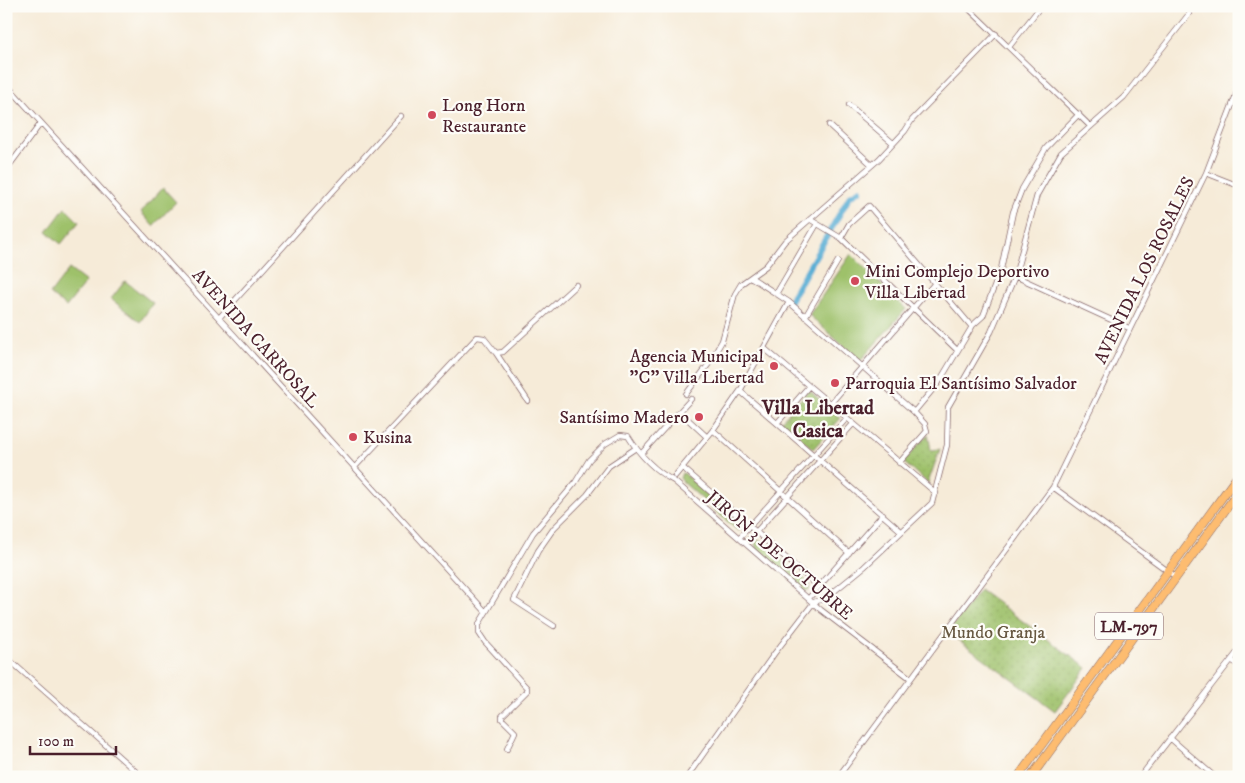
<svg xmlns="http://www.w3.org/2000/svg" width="1245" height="783" viewBox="0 0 1245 783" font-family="'IM FELL DW Pica',serif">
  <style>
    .park { fill: url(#park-dots); stroke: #74704a }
    .pitch { fill: #9ec16a; stroke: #74704a }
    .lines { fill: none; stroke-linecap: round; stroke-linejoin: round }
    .canal { stroke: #58add4; stroke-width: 6 }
    .street-casing { stroke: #866668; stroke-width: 6 }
    .primary-casing { stroke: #866668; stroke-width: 9 }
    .street { stroke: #fff; stroke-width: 4.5 }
    .primary { stroke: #fdbc6f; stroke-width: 8 }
    .poi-dot { fill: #d1495b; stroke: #fdfcf7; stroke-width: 2 }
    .labels { text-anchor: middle; stroke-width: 4.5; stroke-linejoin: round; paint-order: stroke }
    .shield { fill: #fdfcf7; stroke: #806168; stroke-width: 1 }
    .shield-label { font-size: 16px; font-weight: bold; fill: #4a1f2b }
    .poi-label { font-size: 18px; fill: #4a1f2b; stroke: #fdfcf7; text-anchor: start }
    .street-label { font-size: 18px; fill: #4a1f2b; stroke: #fdfcf7 }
    .park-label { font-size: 18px; fill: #675841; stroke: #fdfcf7 }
    .quarter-label { font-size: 20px; font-weight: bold; fill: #4a1f2b; stroke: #fdfcf7 }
  </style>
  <defs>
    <pattern id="park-dots" width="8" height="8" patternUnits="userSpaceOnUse" patternTransform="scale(1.25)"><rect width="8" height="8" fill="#9ec16a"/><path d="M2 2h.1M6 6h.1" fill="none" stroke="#8aa55c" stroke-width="1.8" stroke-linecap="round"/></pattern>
  </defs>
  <rect width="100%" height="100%" fill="#fdfcf7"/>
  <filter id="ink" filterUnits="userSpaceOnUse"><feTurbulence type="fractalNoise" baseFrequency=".02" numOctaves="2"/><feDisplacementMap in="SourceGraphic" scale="10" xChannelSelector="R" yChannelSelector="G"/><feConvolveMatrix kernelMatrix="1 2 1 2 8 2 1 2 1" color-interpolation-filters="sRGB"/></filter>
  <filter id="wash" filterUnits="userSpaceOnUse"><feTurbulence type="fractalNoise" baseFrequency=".0096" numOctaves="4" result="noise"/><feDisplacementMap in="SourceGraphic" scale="20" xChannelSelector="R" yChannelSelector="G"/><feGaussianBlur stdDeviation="1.12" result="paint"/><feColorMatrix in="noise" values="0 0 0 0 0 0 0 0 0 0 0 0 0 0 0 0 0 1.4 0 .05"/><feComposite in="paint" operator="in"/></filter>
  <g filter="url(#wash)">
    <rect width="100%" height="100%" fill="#f6ebd8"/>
    <path class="park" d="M 809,390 L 841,418 L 813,449 L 781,421 Z
      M 928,434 L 931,450 L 940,449 L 928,483 L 903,462 Z
      M 682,473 L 685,474 L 742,524 L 743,528 L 738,531 L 683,482 L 680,478 Z
      M 759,540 L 810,584 L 809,590 L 804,591 L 758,551 L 755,543 Z
      M 980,590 L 1087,668 L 1055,711 L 948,632 Z"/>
    <path class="pitch" d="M 163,188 L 176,202 L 153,226 L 141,212 Z
      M 65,208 L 79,222 L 61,244 L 47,232 Z
      M 851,254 L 906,309 L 860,361 L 809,315 Z
      M 69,269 L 86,282 L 66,307 L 50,294 Z
      M 125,281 L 153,303 L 140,322 L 111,299 Z"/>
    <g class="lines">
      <path class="canal" d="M 789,302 L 850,196 L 860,190"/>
    </g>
  </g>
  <g filter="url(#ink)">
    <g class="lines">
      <defs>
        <path id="street" d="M 966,6 L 1090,126
          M 1009,47 L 1041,6
          M 6,84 L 485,611
          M 849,105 L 893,143
          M 829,125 L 872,165
          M 6,170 L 41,123
          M 1206,173 L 1239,186
          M 811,220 L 841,238 L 957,350
          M 841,238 L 849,224 L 869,206 L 972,327
          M 1015,276 L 1129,328
          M 752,278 L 789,302 L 914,412 L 925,424 L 927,431 L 899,463
          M 776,294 L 817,224
          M 805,317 L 838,261
          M 219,318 L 401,116
          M 764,348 L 936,493
          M 496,353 L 528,401
          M 740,391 L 901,531
          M 686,394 L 708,365 L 722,341 L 735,294 L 741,284 L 766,266 L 785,241 L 879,159 L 905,131 L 912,120 L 996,34
          M 830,404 L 935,283
          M 680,412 L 707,437
          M 914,412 L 939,382 L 973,325 L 983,316 L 1001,269 L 1013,212 L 1022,189 L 1046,148 L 1079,114
          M 778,422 L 809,386
          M 713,430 L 849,553
          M 641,454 L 691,399
          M 355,467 L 477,337 L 484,338 L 496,353 L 503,352 L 576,285
          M 682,467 L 819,587
          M 675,476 L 713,430 L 740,391 L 789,302
          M 1053,487 L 1176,577
          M 739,538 L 847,418
          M 746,543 L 853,424
          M 809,598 L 883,514
          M 554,626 L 514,600 L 538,551 L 554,528 L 587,495 L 609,466 L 636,448
          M 6,657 L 142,777
          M 1231,660 L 1239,665
          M 1170,738 L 1215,777
          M 507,749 L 515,732 L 502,719 L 502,716 L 527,691 L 527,688 L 485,642 L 479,633 L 479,624 L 533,533 L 575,483 L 589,460 L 605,444 L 620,435 L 628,436 C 639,454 655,471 674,481 L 821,610 L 910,678
          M 687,777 L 774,654 L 814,602 L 826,598 L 864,567 L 932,503 L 947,445 L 948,407 L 991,332 L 1015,276 L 1037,195 L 1061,153 L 1124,97 L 1189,14 L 1189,6
          M 838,777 L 1053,487 L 1206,173 L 1239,87
          M 1140,777 L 1239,650"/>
        <path id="primary" d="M 1018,777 L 1239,474
          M 1031,777 L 1239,491"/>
      </defs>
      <use href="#street" class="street-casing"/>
      <use href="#primary" class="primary-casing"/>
      <use href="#street" class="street"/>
      <use href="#primary" class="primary"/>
    </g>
  </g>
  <g class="poi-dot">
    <circle cx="432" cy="115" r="5"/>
    <circle cx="855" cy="281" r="5"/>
    <circle cx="774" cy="366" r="5"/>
    <circle cx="835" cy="383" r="5"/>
    <circle cx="699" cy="417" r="5"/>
    <circle cx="353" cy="437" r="5"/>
  </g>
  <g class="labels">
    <rect class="shield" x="1095" y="612.5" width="68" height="27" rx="4"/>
    <g class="shield-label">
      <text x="1129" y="632">LM-797</text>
    </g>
    <g class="poi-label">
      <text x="442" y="111">Long Horn<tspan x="442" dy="21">Restaurante</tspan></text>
      <text x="865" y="277">Mini Complejo Deportivo<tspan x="865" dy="21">Villa Libertad</tspan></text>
      <text x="764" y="362" text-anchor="end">Agencia Municipal<tspan x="764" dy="21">"C" Villa Libertad</tspan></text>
      <text x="845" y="389">Parroquia El Santísimo Salvador</text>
      <text x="689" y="423" text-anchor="end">Santísimo Madero</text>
      <text x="363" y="443">Kusina</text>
    </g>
    <g class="street-label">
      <text transform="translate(1144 270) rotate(-64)" y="6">AVENIDA LOS ROSALES</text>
      <text transform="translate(256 338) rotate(48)" y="6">AVENIDA CARROSAL</text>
      <text transform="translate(780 555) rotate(41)" y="6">JIRÓN 3 DE OCTUBRE</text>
    </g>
    <g class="park-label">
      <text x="993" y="638">Mundo Granja</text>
    </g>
    <g class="quarter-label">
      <text x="818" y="414">Villa Libertad<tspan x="818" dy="23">Casica</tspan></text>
    </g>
  </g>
  <rect width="1245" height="783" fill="none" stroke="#fdfcf7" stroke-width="25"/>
  <path d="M30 746v8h86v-8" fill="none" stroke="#4a1f2b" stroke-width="2.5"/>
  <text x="38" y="746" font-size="15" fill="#4a1f2b" stroke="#fdfcf7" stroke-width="4" paint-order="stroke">100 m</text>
</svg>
